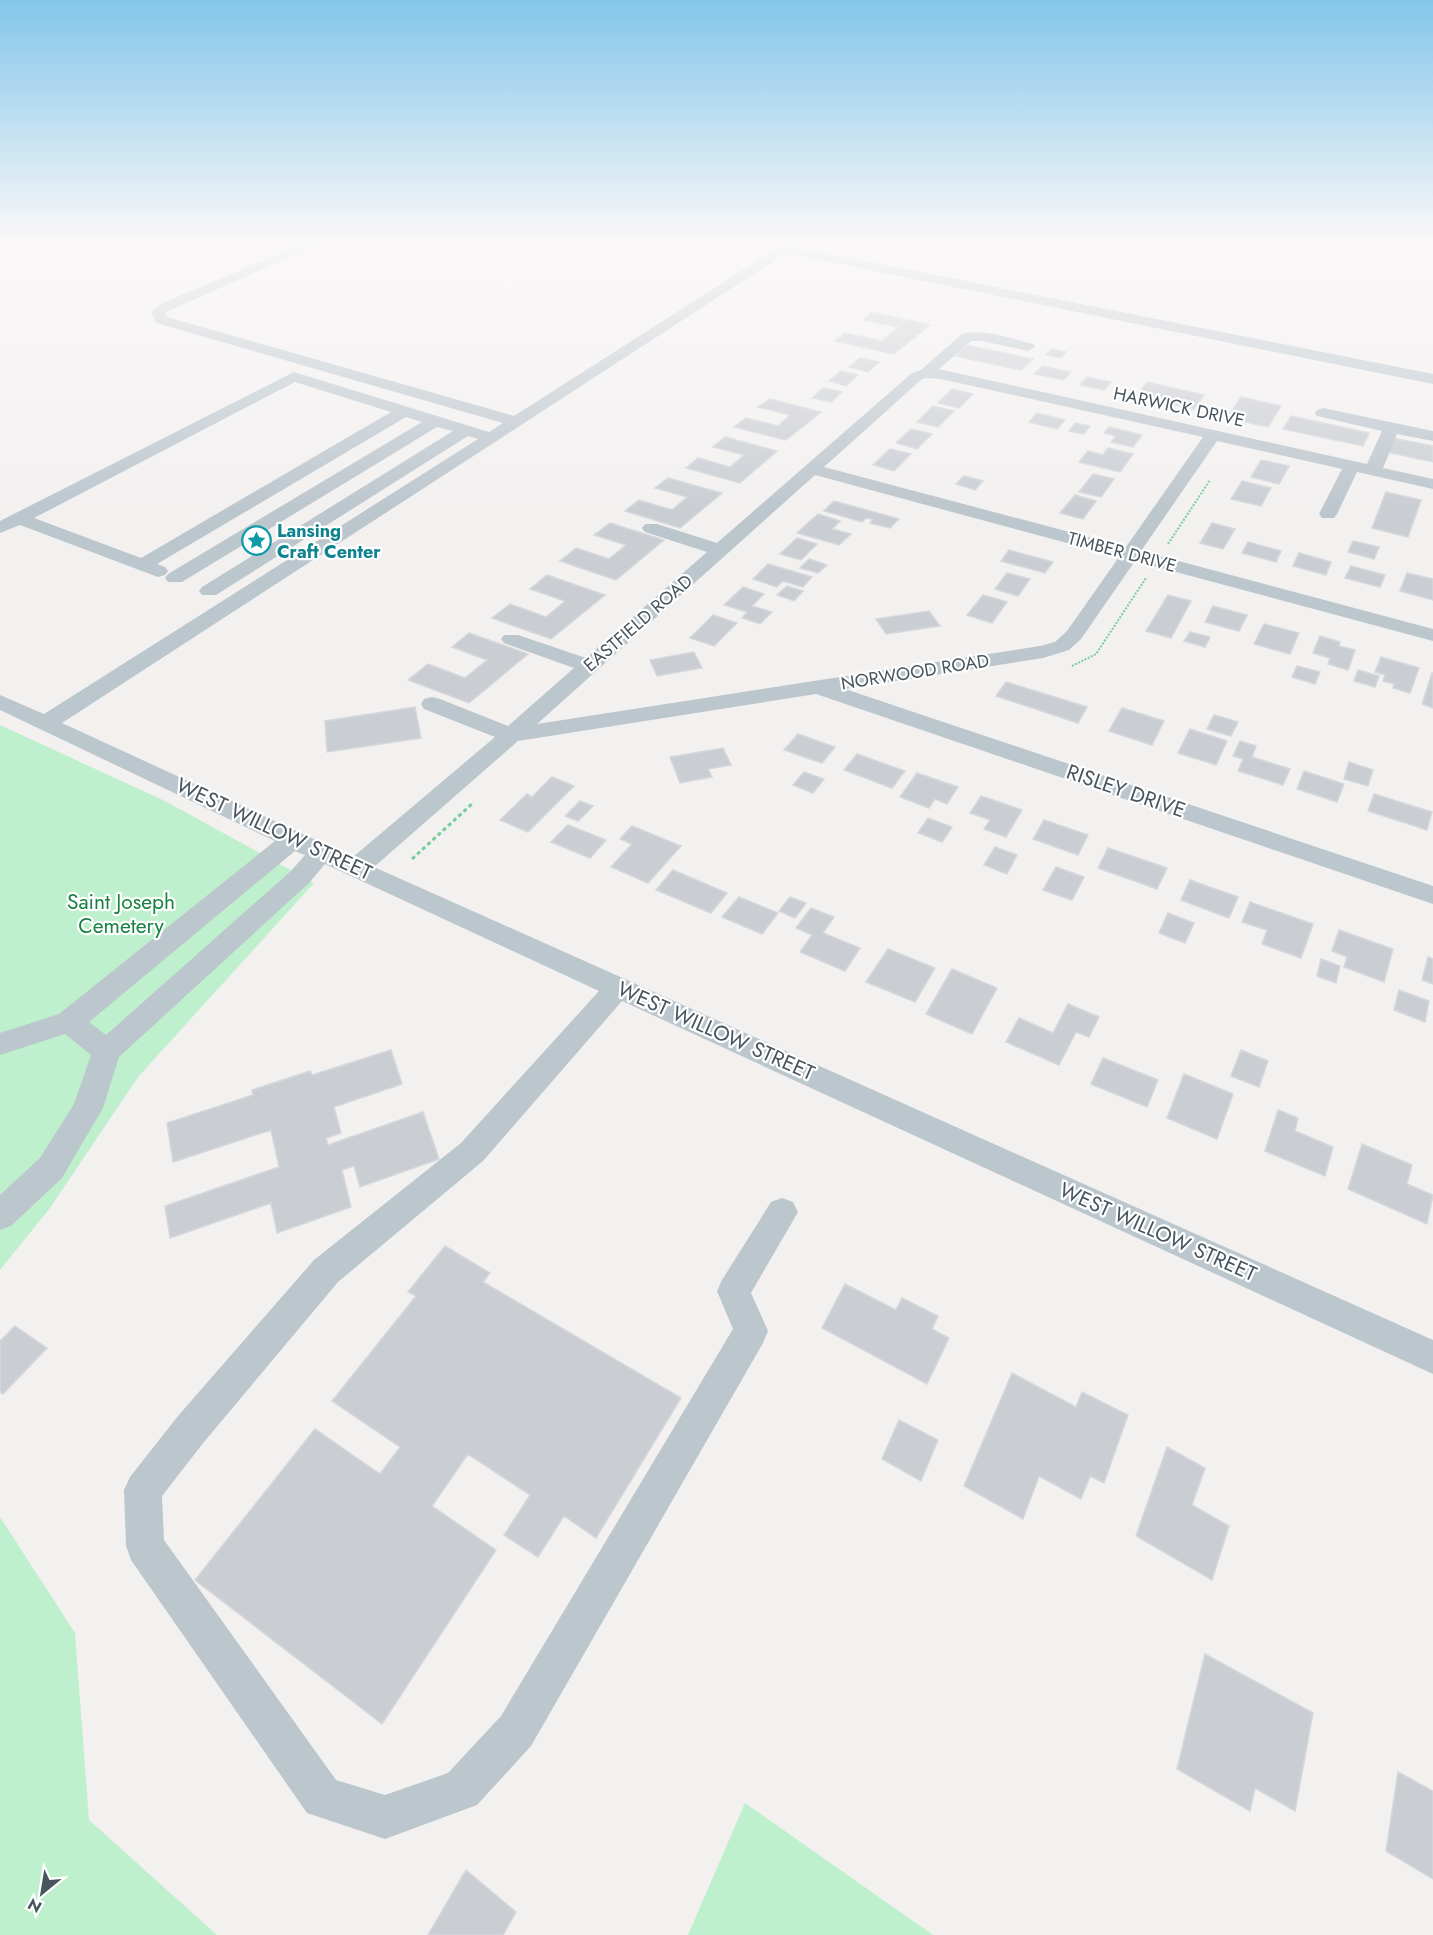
<svg xmlns="http://www.w3.org/2000/svg" width="1433" height="1935" viewBox="0 0 1433 1935" font-family="Jost,sans-serif">
  <style>
    .green { fill: #bef0cd }
    .building { fill: #caced3; stroke: #d4d7dc; stroke-width: 1.5 }
    .lines { fill: none; stroke-linecap: round; stroke-linejoin: round }
    .path-far1 { stroke: #76cf9b; stroke-width: 2; stroke-dasharray: 2 1.5; stroke-linecap: butt }
    .path { stroke: #76cf9b; stroke-width: 3; stroke-dasharray: 4 3; stroke-linecap: butt }
    .minor { fill: #bcc6cd; fill-rule: evenodd }
    .labels { text-anchor: middle; stroke-width: 4.5; stroke-linejoin: round; paint-order: stroke }
    .far-street-label { font-size: 18px; fill: #48555e; stroke: #fff }
    .far-culture-label { font-size: 18px; font-weight: bold; fill: #0d838f; stroke: #fff; text-anchor: start }
    .street-label { font-size: 21px; fill: #48555e; stroke: #fff }
    .park-label { font-size: 21px; fill: #168242; stroke: #fff }
  </style>
  <rect width="100%" height="100%" fill="#f3f0f0"/>
  <path class="green" d="M 0,725 L 167,802 L 314,883 L 138,1077 L 50,1208 L 0,1270 Z
    M 0,1517 L 75,1633 L 89,1820 L 217,1935 L 0,1935 Z
    M 745,1803 L 933,1935 L 688,1935 Z"/>
  <path class="building" d="M 872,312 L 930,325 L 894,354 L 835,341 L 845,333 L 882,341 L 899,327 L 863,320 Z
    M 966,345 L 1033,359 L 1021,370 L 955,356 Z
    M 1051,349 L 1066,352 L 1061,358 L 1046,355 Z
    M 860,358 L 879,362 L 868,372 L 849,367 Z
    M 1042,366 L 1071,372 L 1064,380 L 1034,374 Z
    M 841,371 L 858,375 L 846,386 L 829,381 Z
    M 1087,377 L 1111,382 L 1104,390 L 1080,385 Z
    M 1147,382 L 1204,395 L 1194,409 L 1136,396 Z
    M 823,388 L 842,392 L 831,402 L 812,398 Z
    M 952,389 L 973,394 L 959,408 L 938,403 Z
    M 1241,397 L 1281,406 L 1268,427 L 1227,418 Z
    M 770,399 L 821,412 L 786,440 L 734,427 L 746,418 L 778,426 L 790,415 L 758,407 Z
    M 933,406 L 954,411 L 938,427 L 917,422 Z
    M 1037,413 L 1065,420 L 1057,429 L 1029,422 Z
    M 1291,416 L 1369,433 L 1363,446 L 1283,429 Z
    M 1075,423 L 1090,426 L 1084,434 L 1069,431 Z
    M 1109,427 L 1142,435 L 1133,447 L 1111,442 L 1116,436 L 1104,433 Z
    M 911,429 L 932,434 L 917,449 L 896,443 Z
    M 725,437 L 777,451 L 740,483 L 686,468 L 698,458 L 730,467 L 744,455 L 713,447 Z
    M 1393,438 L 1433,446 L 1433,462 L 1387,452 Z
    M 1108,448 L 1133,454 L 1120,472 L 1079,462 L 1088,451 L 1103,455 Z
    M 890,449 L 911,454 L 894,471 L 873,465 Z
    M 1261,460 L 1289,466 L 1279,484 L 1251,477 Z
    M 1093,474 L 1114,479 L 1101,497 L 1079,492 Z
    M 964,476 L 983,481 L 975,490 L 956,484 Z
    M 668,478 L 722,493 L 680,528 L 625,511 L 639,500 L 672,510 L 687,497 L 655,488 Z
    M 1242,481 L 1271,488 L 1261,506 L 1231,499 Z
    M 1386,492 L 1421,500 L 1408,537 L 1372,528 Z
    M 1075,495 L 1096,501 L 1083,519 L 1060,513 Z
    M 834,501 L 899,519 L 890,528 L 870,523 L 873,519 L 866,518 L 862,522 L 824,511 Z
    M 818,514 L 840,521 L 832,529 L 851,534 L 839,545 L 797,533 Z
    M 610,523 L 664,540 L 616,580 L 560,561 L 576,548 L 609,559 L 626,545 L 594,535 Z
    M 1212,523 L 1235,529 L 1223,549 L 1200,543 Z
    M 797,538 L 817,544 L 801,560 L 780,554 Z
    M 1353,541 L 1379,547 L 1374,559 L 1348,552 Z
    M 1248,542 L 1281,551 L 1276,562 L 1242,553 Z
    M 1009,550 L 1053,562 L 1045,573 L 1001,561 Z
    M 1299,553 L 1331,562 L 1326,575 L 1293,566 Z
    M 809,559 L 827,565 L 818,573 L 800,568 Z
    M 768,564 L 812,577 L 803,587 L 783,581 L 777,587 L 753,579 Z
    M 1351,566 L 1385,575 L 1380,587 L 1345,578 Z
    M 1007,573 L 1030,579 L 1018,596 L 995,589 Z
    M 1407,573 L 1433,579 L 1433,600 L 1400,591 Z
    M 547,575 L 605,595 L 551,639 L 492,618 L 510,604 L 546,617 L 565,601 L 530,589 Z
    M 787,586 L 803,591 L 794,601 L 777,595 Z
    M 743,587 L 764,594 L 752,606 L 772,612 L 760,624 L 742,618 L 747,612 L 724,605 Z
    M 983,595 L 1007,602 L 992,623 L 967,615 Z
    M 1168,595 L 1191,601 L 1171,638 L 1146,631 Z
    M 1213,606 L 1247,615 L 1239,631 L 1205,622 Z
    M 929,611 L 940,626 L 886,634 L 876,619 Z
    M 713,615 L 737,623 L 714,646 L 690,638 Z
    M 1264,624 L 1299,633 L 1290,654 L 1254,644 Z
    M 1190,632 L 1210,637 L 1205,647 L 1184,641 Z
    M 469,633 L 528,654 L 469,703 L 408,680 L 428,664 L 465,678 L 487,660 L 452,647 Z
    M 1320,636 L 1340,642 L 1339,646 L 1355,650 L 1348,670 L 1328,664 L 1330,658 L 1313,653 Z
    M 694,652 L 702,668 L 657,676 L 650,660 Z
    M 1381,657 L 1419,668 L 1410,693 L 1393,688 L 1394,684 L 1383,681 L 1385,675 L 1375,672 Z
    M 1297,666 L 1320,672 L 1315,684 L 1292,677 Z
    M 1358,670 L 1379,676 L 1375,687 L 1354,681 Z
    M 1432,673 L 1433,673 L 1433,708 L 1422,704 Z
    M 1006,682 L 1087,707 L 1078,723 L 996,696 Z
    M 415,707 L 421,738 L 327,752 L 325,721 Z
    M 1122,708 L 1164,721 L 1152,745 L 1109,731 Z
    M 1214,715 L 1238,722 L 1231,736 L 1207,729 Z
    M 1190,729 L 1227,741 L 1216,765 L 1178,753 Z
    M 798,734 L 835,747 L 822,763 L 784,750 Z
    M 1240,741 L 1256,746 L 1252,757 L 1290,769 L 1283,785 L 1238,771 L 1243,759 L 1233,756 Z
    M 723,748 L 731,765 L 708,769 L 712,777 L 680,783 L 670,757 Z
    M 857,754 L 905,771 L 892,788 L 844,770 Z
    M 1349,762 L 1373,770 L 1368,786 L 1344,779 Z
    M 1304,771 L 1344,784 L 1337,802 L 1297,789 Z
    M 804,772 L 824,779 L 813,793 L 793,785 Z
    M 917,773 L 958,787 L 947,804 L 935,799 L 929,808 L 900,797 Z
    M 552,777 L 574,786 L 528,832 L 500,820 L 527,794 L 532,797 Z
    M 1374,794 L 1432,812 L 1427,830 L 1368,811 Z
    M 981,796 L 1022,810 L 1006,837 L 984,829 L 990,820 L 970,813 Z
    M 580,801 L 593,806 L 578,821 L 565,816 Z
    M 928,818 L 952,827 L 942,842 L 918,833 Z
    M 1044,820 L 1088,835 L 1078,855 L 1033,839 Z
    M 568,825 L 606,840 L 590,858 L 551,842 Z
    M 632,826 L 681,846 L 648,883 L 611,867 L 632,844 L 620,839 Z
    M 995,847 L 1017,855 L 1007,874 L 984,865 Z
    M 1108,848 L 1167,868 L 1157,889 L 1098,868 Z
    M 1056,867 L 1084,877 L 1072,900 L 1043,890 Z
    M 673,870 L 727,893 L 711,913 L 656,890 Z
    M 1190,880 L 1238,897 L 1229,918 L 1181,900 Z
    M 739,897 L 778,913 L 762,934 L 722,917 Z
    M 790,897 L 806,903 L 795,918 L 779,911 Z
    M 1250,902 L 1313,924 L 1301,958 L 1262,944 L 1267,930 L 1242,922 Z
    M 811,908 L 834,917 L 823,933 L 860,948 L 845,971 L 800,952 L 812,935 L 796,928 Z
    M 1168,913 L 1194,923 L 1185,943 L 1159,933 Z
    M 1339,930 L 1393,949 L 1384,982 L 1344,967 L 1347,957 L 1332,951 Z
    M 888,949 L 935,968 L 915,1002 L 866,982 Z
    M 1428,957 L 1433,959 L 1433,984 L 1422,980 Z
    M 1321,959 L 1340,966 L 1336,983 L 1317,976 Z
    M 952,969 L 997,988 L 972,1034 L 926,1014 Z
    M 1399,990 L 1429,1001 L 1425,1022 L 1394,1010 Z
    M 1068,1004 L 1099,1017 L 1089,1037 L 1076,1032 L 1059,1065 L 1006,1042 L 1019,1018 L 1053,1033 Z
    M 391,1050 L 402,1084 L 334,1107 L 341,1133 L 326,1138 L 328,1145 L 423,1112 L 439,1159 L 360,1187 L 354,1166 L 342,1170 L 351,1207 L 277,1233 L 271,1203 L 170,1238 L 165,1206 L 279,1167 L 271,1130 L 173,1162 L 167,1123 L 253,1095 L 252,1090 L 310,1071 L 312,1075 Z
    M 1241,1050 L 1268,1061 L 1259,1087 L 1231,1076 Z
    M 1103,1058 L 1158,1080 L 1147,1107 L 1091,1084 Z
    M 1184,1074 L 1233,1094 L 1217,1139 L 1167,1118 Z
    M 1278,1110 L 1298,1118 L 1295,1131 L 1333,1147 L 1325,1176 L 1265,1151 Z
    M 1362,1144 L 1412,1165 L 1407,1184 L 1433,1195 L 1427,1224 L 1348,1189 Z
    M 445,1246 L 490,1273 L 483,1282 L 681,1398 L 596,1538 L 564,1516 L 538,1557 L 504,1535 L 530,1495 L 468,1454 L 432,1506 L 496,1550 L 382,1724 L 195,1580 L 315,1429 L 380,1474 L 400,1447 L 332,1401 L 416,1296 L 408,1292 Z
    M 845,1284 L 896,1310 L 902,1298 L 938,1316 L 932,1329 L 949,1338 L 927,1384 L 822,1328 Z
    M 15,1326 L 47,1348 L 3,1394 L 0,1392 L 0,1341 Z
    M 1012,1373 L 1076,1407 L 1082,1392 L 1128,1415 L 1104,1483 L 1090,1476 L 1081,1499 L 1039,1476 L 1023,1519 L 964,1486 Z
    M 899,1420 L 938,1440 L 921,1481 L 882,1459 Z
    M 1167,1447 L 1205,1468 L 1192,1505 L 1229,1526 L 1212,1580 L 1136,1536 Z
    M 1205,1654 L 1313,1713 L 1295,1811 L 1255,1788 L 1250,1811 L 1177,1769 Z
    M 1398,1772 L 1433,1791 L 1433,1879 L 1386,1851 Z
    M 466,1870 L 516,1912 L 503,1935 L 428,1935 Z"/>
  <g class="lines">
    <path class="path-far1" d="M 1168,544 L 1210,480
      M 1072,666 L 1096,654 L 1146,578"/>
    <path class="path" d="M 412,859 L 473,803"/>
    <path class="minor" d="M 312,240 L 328,240 L 173,309 L 165,313 L 167,317 L 514,416 L 790,240 L 804,240 L 795,247 L 1433,374 L 1433,384 L 786,253 L 62,723 L 353,857 L 495,737 L 424,709 L 421,704 L 424,699 L 432,697 L 440,699 L 508,726 L 574,668 L 504,643 L 501,639 L 504,635 L 518,635 L 586,658 L 707,552 L 645,532 L 642,528 L 645,524 L 657,524 L 717,543 L 912,373 L 921,370 L 962,334 C 984,328 1012,339 1033,344 L 1035,347 L 1028,351 L 982,341 L 971,341 L 939,369 L 1367,464 L 1382,431 L 1317,416 L 1315,413 L 1317,410 L 1323,408 L 1433,431 L 1433,441 L 1397,434 L 1383,468 L 1433,479 L 1433,489 L 1357,472 L 1337,514 L 1334,518 L 1322,518 L 1319,514 L 1342,469 L 1217,441 L 1141,551 L 1433,629 L 1433,641 L 1135,561 L 1081,639 L 1069,650 L 1043,658 L 845,689 L 1433,886 L 1433,904 L 816,694 L 518,741 L 374,867 L 1433,1340 L 1433,1374 L 622,1001 L 483,1161 L 338,1282 L 204,1442 L 162,1496 L 164,1540 L 336,1780 L 385,1795 L 448,1773 L 501,1716 L 733,1329 L 717,1291 L 722,1280 L 771,1202 L 782,1198 L 793,1202 L 798,1212 L 751,1293 L 768,1331 L 763,1343 L 531,1746 L 477,1805 L 385,1839 L 307,1813 L 131,1560 L 126,1546 L 124,1490 L 130,1477 L 178,1416 L 314,1260 L 461,1143 L 599,991 L 325,864 L 309,883 L 119,1057 L 103,1108 L 62,1178 L 11,1226 L 0,1230 L 0,1195 L 40,1158 L 74,1104 L 91,1055 L 65,1034 L 0,1055 L 0,1033 L 59,1014 L 275,841 L 0,710 L 0,695 L 44,714 L 478,439 L 468,436 L 216,595 L 202,595 L 199,591 L 202,587 L 453,431 L 437,427 L 182,582 L 168,582 L 165,578 L 168,574 L 422,422 L 406,417 L 157,564 L 165,567 L 168,571 L 165,575 L 158,577 L 20,525 L 0,533 L 0,521 L 294,372 L 489,432 L 503,423 L 156,323 L 151,312 L 163,303 ZM 927,378 L 941,379 L 1203,437 L 1126,547 L 824,467 L 922,379 ZM 295,382 L 391,412 L 141,558 L 34,518 ZM 815,475 L 1119,557 L 1067,631 L 1055,642 L 1040,646 L 537,724 ZM 295,851 L 305,855 L 291,871 L 106,1035 L 89,1022 Z"/>
  </g>
  <linearGradient id="sky" x2="0" y2="1"><stop stop-color="#83c6ea"/><stop offset="0.47" stop-color="#faf8f8"/><stop offset="1" stop-color="#faf8f8" stop-opacity="0"/></linearGradient>
  <rect width="1433" height="511" fill="url(#sky)"/>
  <defs>
    <symbol id="sight-ring" viewBox="-11 -11 22 22"><circle r="9.5" fill="#fff" stroke="#0f9aa8" stroke-width="1.5"/><path d="M0-6L1.8-2.2L6-1.7L2.9 1.2L3.7 5.4L0 3.3L-3.7 5.4L-2.9 1.2L-6-1.7L-1.8-2.2Z" fill="#0f9aa8"/></symbol>
  </defs>
  <g fill-rule="evenodd">
    <use href="#sight-ring" x="240" y="524" width="33" height="33"/>
  </g>
  <g class="labels">
    <g class="far-street-label">
      <text transform="translate(1179 407) rotate(12)" y="6">HARWICK DRIVE</text>
      <text transform="translate(1122 552) rotate(15)" y="6">TIMBER DRIVE</text>
      <text transform="translate(638 623) rotate(-41)" y="6">EASTFIELD ROAD</text>
      <text transform="translate(915 672) rotate(-9)" y="6">NORWOOD ROAD</text>
    </g>
    <g class="far-culture-label">
      <text x="277" y="537">Lansing<tspan x="277" dy="21">Craft Center</tspan></text>
    </g>
    <g class="street-label">
      <text transform="translate(1126 791) rotate(19)" y="7">RISLEY DRIVE</text>
      <text transform="translate(274 829) rotate(25)" y="7">WEST WILLOW STREET</text>
      <text transform="translate(716 1031) rotate(24)" y="7">WEST WILLOW STREET</text>
      <text transform="translate(1158 1232) rotate(24)" y="7">WEST WILLOW STREET</text>
    </g>
    <g class="park-label">
      <text x="121" y="909">Saint Joseph<tspan x="121" dy="24">Cemetery</tspan></text>
    </g>
  </g>
  <g transform="translate(42 1893) rotate(210)" stroke="#ffffff" stroke-width="4.5" paint-order="stroke">
  <path d="M0-4.5L10 22L0 15L-10 22Z" fill="#48555e"/>
  <text y="-9" font-size="16" font-weight="bold" text-anchor="middle" fill="#48555e">N</text>
  </g>
</svg>
